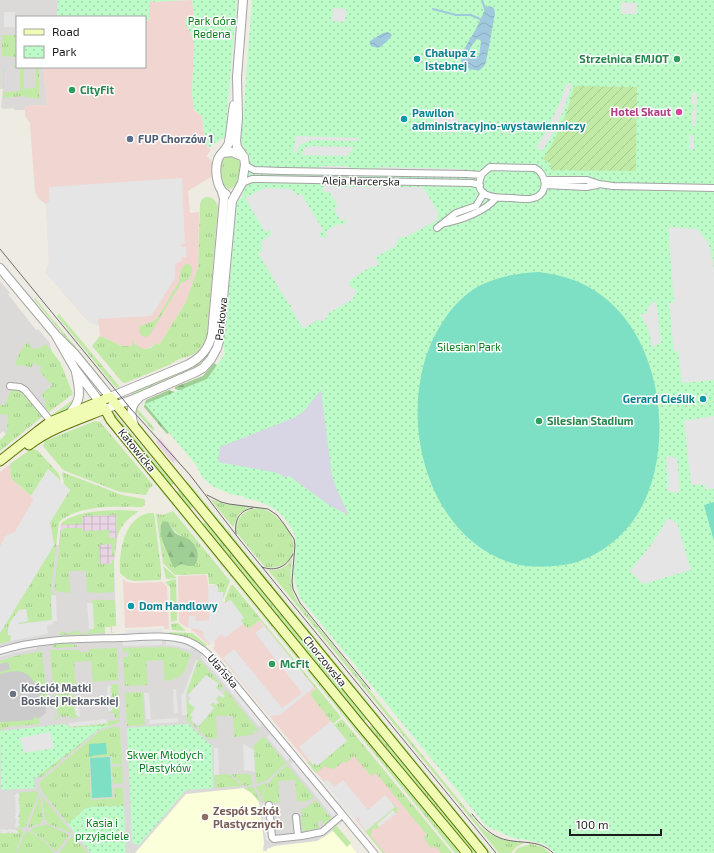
<svg xmlns="http://www.w3.org/2000/svg" width="714" height="853" viewBox="0 0 714 853" font-family="'Exo 2',sans-serif">
  <style>
    .residential { fill: #dbdad9 }
    .commercial { fill: #f0d5d0 }
    .industrial { fill: url(#industrial-grid) }
    .education { fill: #fbffda }
    .religious { fill: #cbcbcb }
    .railway { fill: #e8d4e2 }
    .grass { fill: url(#grass-tufts); fill-rule: evenodd }
    .forest { fill: url(#forest-firs) }
    .park { fill: url(#park-dots) }
    .garden { fill: url(#garden-furrows) }
    .pitch { fill: #7de0c4 }
    .parking { fill: #e5e5e5 }
    .plaza { fill: #d8d6e4 }
    .water { fill: url(#water-waves); fill-rule: evenodd }
    .lines { fill: none; stroke-linecap: round; stroke-linejoin: round }
    .stream { stroke: #a1c9dd; stroke-width: 2 }
    .minor-casing { stroke: #a4a4a4; stroke-width: 8 }
    .tertiary-casing { stroke: #a4a4a4; stroke-width: 10 }
    .secondary-casing { stroke: #5d7502; stroke-width: 11 }
    .minor { stroke: #fff; stroke-width: 6 }
    .tertiary { stroke: #fff; stroke-width: 8 }
    .secondary { stroke: #f0fbb3; stroke-width: 9 }
    .tram { stroke: #6b6b6b; stroke-width: 1 }
    .culture-dot { fill: #0f9aa8; stroke: #fff; stroke-width: 1.5 }
    .leisure-dot { fill: #2e9e5b; stroke: #fff; stroke-width: 1.5 }
    .hotel-dot { fill: #d1479c; stroke: #fff; stroke-width: 1.5 }
    .service-dot { fill: #5c6f8a; stroke: #fff; stroke-width: 1.5 }
    .worship-dot { fill: #6b7280; stroke: #fff; stroke-width: 1.5 }
    .education-dot { fill: #8d6e63; stroke: #fff; stroke-width: 1.5 }
    .labels { text-anchor: middle; stroke-width: 3; stroke-linejoin: round; paint-order: stroke }
    .park-label { font-size: 11px; fill: #087d1e; stroke: #fff }
    .culture-label { font-size: 11px; font-weight: bold; fill: #0d838f; stroke: #fff; text-anchor: start }
    .leisure-label { font-size: 11px; font-weight: bold; fill: #27864d; stroke: #fff; text-anchor: start }
    .hotel-label { font-size: 11px; font-weight: bold; fill: #b23c85; stroke: #fff; text-anchor: end }
    .service-label { font-size: 11px; font-weight: bold; fill: #4e5e75; stroke: #fff; text-anchor: start }
    .street-label { font-size: 11px; fill: #1d1d1d; stroke: #fff }
    .worship-label { font-size: 11px; font-weight: bold; fill: #5b616d; stroke: #fff; text-anchor: start }
    .education-label { font-size: 11px; font-weight: bold; fill: #785e54; stroke: #fff; text-anchor: start }
  </style>
  <defs>
    <pattern id="industrial-grid" width="8" height="8" patternUnits="userSpaceOnUse"><rect width="8" height="8" fill="#e8d4e2"/><path d="M0 4h8M4 0v8" fill="none" stroke="#c7b6c1"/></pattern>
    <pattern id="grass-tufts" width="24" height="20" patternUnits="userSpaceOnUse"><rect width="24" height="20" fill="#c0eaa6"/><path d="M3 7l-1-3M5 7V3M7 7l1-3M15 17l-1-3M17 17v-4M19 17l1-3" fill="none" stroke="#a5c88e"/></pattern>
    <pattern id="forest-firs" width="22" height="20" patternUnits="userSpaceOnUse"><rect width="22" height="20" fill="#a0cf95"/><path d="M5 1l3.5 6h-7zM16 11l3.5 6h-7z" fill="#89b180"/></pattern>
    <pattern id="park-dots" width="8" height="8" patternUnits="userSpaceOnUse"><rect width="8" height="8" fill="#bdfbc8"/><path d="M2 2h.1M6 6h.1" fill="none" stroke="#a2d7ab" stroke-width="1.8" stroke-linecap="round"/></pattern>
    <pattern id="garden-furrows" width="10" height="10" patternUnits="userSpaceOnUse"><rect width="10" height="10" fill="#c0eaa6"/><path d="M-1 1l2-2M0 10L10 0M9 11l2-2" fill="none" stroke="#a5c88e"/></pattern>
    <pattern id="water-waves" width="16" height="10" patternUnits="userSpaceOnUse"><rect width="16" height="10" fill="#a1c9dd"/><path d="M0 5q4-4 8 0t8 0" fill="none" stroke="#8aacbd"/></pattern>
  </defs>
  <rect width="100%" height="100%" fill="#eeebe2"/>
  <path class="residential" d="M 0,0 L 58,0 L 57,17 L 17,17 L 17,67 L 43,67 L 47,105 L 26,106 L 25,110 L 14,110 L 14,108 L 3,109 L 1,107 L 3,89 L 0,89 Z
    M 0,281 L 10,293 L 8,294 L 36,330 L 38,329 L 50,343 L 50,345 L 56,364 L 62,399 L 35,420 L 9,438 L 3,431 L 0,434 Z
    M 54,545 L 59,545 L 57,566 L 114,563 L 116,626 L 105,627 L 105,636 L 0,649 L 0,633 Z
    M 170,639 L 191,644 L 209,657 L 344,820 L 316,844 L 267,851 L 265,853 L 0,853 L 0,653 L 44,643 L 113,640 Z"/>
  <path class="commercial" d="M 192,0 L 194,15 L 185,20 L 185,25 L 190,30 L 193,37 L 194,45 L 192,93 L 194,110 L 202,116 L 205,141 L 208,148 L 211,150 L 206,156 L 210,159 L 213,164 L 213,174 L 211,177 L 188,191 L 190,213 L 199,212 L 198,267 L 186,302 L 159,345 L 156,343 L 150,348 L 141,349 L 134,344 L 132,339 L 132,346 L 122,346 L 100,336 L 99,325 L 92,323 L 86,319 L 45,272 L 49,263 L 46,204 L 40,200 L 35,192 L 30,123 L 25,116 L 25,106 L 47,105 L 43,67 L 145,67 L 145,20 L 149,20 L 149,2 Z
    M 10,464 L 11,478 L 34,499 L 15,532 L 6,536 L 0,547 L 0,472 Z
    M 207,575 L 208,586 L 216,585 L 223,592 L 223,603 L 230,599 L 244,618 L 248,629 L 260,620 L 316,689 L 310,694 L 347,741 L 355,735 L 452,853 L 383,853 L 213,648 L 215,645 L 214,641 L 213,640 L 209,645 L 193,631 L 191,631 L 192,628 L 186,627 L 179,622 L 178,576 Z
    M 123,579 L 126,582 L 134,583 L 163,582 L 167,587 L 169,629 L 164,629 L 164,626 L 125,628 Z"/>
  <path class="industrial" d="M 116,515 L 117,538 L 114,563 L 57,566 L 61,524 L 82,524 L 82,516 Z"/>
  <path class="education" d="M 244,788 L 253,794 L 259,802 L 264,842 L 263,851 L 267,851 L 267,849 L 275,846 L 317,841 L 337,829 L 357,853 L 135,853 L 186,794 Z"/>
  <path class="religious" d="M 41,656 L 46,713 L 35,721 L 0,725 L 0,662 Z"/>
  <path class="railway" d="M 160,438 L 177,459 L 173,463 L 156,442 Z"/>
  <path class="grass" d="M 2,35 L 17,35 L 17,57 L 2,56 Z
    M 11,65 L 17,65 L 17,67 L 24,67 L 24,89 L 34,88 L 36,87 L 36,67 L 39,67 L 39,99 L 22,96 L 3,98 L 3,67 L 4,67 L 4,92 L 20,91 L 20,69 Z
    M 232,156 C 235,157 238,158 239,161 C 243,169 238,187 230,189 C 220,187 219,168 223,160 C 225,157 228,156 232,156 Z
    M 206,197 C 213,197 216,200 218,207 L 207,333 C 206,339 204,345 199,350 C 194,355 189,356 183,358 C 180,358 172,363 169,365 C 154,371 140,377 125,383 L 122,382 L 92,346 L 100,336 L 122,346 L 132,346 L 132,339 L 134,344 L 143,349 L 151,348 L 156,343 L 159,345 L 186,302 L 196,273 L 198,267 L 200,204 L 202,199 Z
    M 226,217 L 215,344 C 210,355 204,363 194,370 L 133,396 L 131,393 L 192,368 L 202,360 L 211,348 Z
    M 186,264 L 189,264 L 192,268 C 192,276 189,281 181,283 L 150,334 L 146,337 L 142,336 L 139,331 L 140,326 L 154,321 L 158,317 L 179,282 L 181,269 Z
    M 35,298 L 108,386 L 103,383 L 34,299 Z
    M 59,314 L 120,387 L 116,388 L 57,316 Z
    M 27,342 L 33,349 L 40,348 L 46,344 L 60,362 L 73,394 L 49,412 L 44,405 L 46,401 L 41,395 L 52,385 L 40,372 L 42,367 L 34,363 L 31,368 L 27,366 L 15,365 L 19,353 Z
    M 12,389 C 26,390 35,405 43,416 L 0,451 L 0,440 L 7,433 L 8,415 L 0,414 L 0,405 L 5,405 Z
    M 74,399 L 76,399 C 70,408 63,416 52,415 Z
    M 135,406 L 154,428 L 153,431 L 134,409 Z
    M 112,413 L 114,413 L 155,462 L 175,483 L 170,486 L 114,418 Z
    M 102,418 L 106,420 L 458,849 L 458,853 L 455,853 Z
    M 95,421 L 100,422 L 153,485 L 149,489 L 146,495 L 120,492 L 63,470 L 43,446 L 45,441 Z
    M 31,449 L 37,450 L 59,474 L 61,481 L 48,469 L 31,496 L 11,478 L 10,464 Z
    M 62,472 L 122,495 L 144,499 L 145,500 L 145,505 L 142,507 C 117,507 79,504 59,522 L 51,589 L 52,593 L 56,595 L 51,595 L 52,620 L 19,624 L 19,623 L 28,621 L 26,609 L 19,610 C 13,619 7,625 8,635 L 12,635 L 10,641 L 0,644 L 0,633 L 54,545 L 50,522 L 70,490 L 64,484 Z
    M 188,482 L 491,853 L 487,853 L 185,485 Z
    M 180,489 L 193,505 L 192,508 L 188,508 L 176,493 Z
    M 210,499 L 225,504 L 249,507 L 239,514 L 233,527 Z
    M 258,508 C 272,509 290,527 293,541 C 297,560 282,570 265,567 L 236,532 C 236,518 244,509 258,508 Z
    M 119,510 L 139,511 C 119,524 117,533 114,556 L 112,556 L 111,544 L 99,545 L 100,564 L 112,564 L 112,560 L 114,560 L 114,592 L 99,593 L 87,592 L 86,571 L 69,571 L 70,593 L 55,591 L 54,589 L 61,531 L 65,528 L 82,528 L 82,531 L 112,530 L 112,531 L 109,531 L 109,538 L 117,538 L 116,515 L 82,516 L 82,524 L 63,525 L 61,523 C 78,511 99,511 119,510 Z
    M 173,511 L 230,581 L 223,599 L 223,592 L 218,592 L 218,588 L 215,584 L 209,584 L 208,574 L 175,575 L 163,563 L 156,514 L 163,515 ZM 170,524 C 177,542 199,533 198,560 L 191,566 L 181,564 L 177,567 L 172,564 L 170,558 L 163,545 L 161,528 Z
    M 149,513 L 154,513 L 161,569 L 161,580 L 134,581 L 127,579 L 120,573 C 119,551 124,518 149,513 Z
    M 204,522 L 212,527 L 366,716 L 367,719 L 365,721 L 362,721 L 203,525 Z
    M 292,559 C 290,574 289,587 297,601 L 480,826 C 493,839 507,841 524,843 L 516,847 L 511,853 L 499,853 L 268,570 C 278,571 286,568 292,559 Z
    M 163,566 L 177,578 L 166,579 Z
    M 175,579 L 176,580 L 177,620 L 171,622 L 170,587 L 165,582 Z
    M 231,585 L 233,585 L 341,717 L 333,724 L 310,694 L 316,689 L 260,620 L 248,629 L 240,620 L 244,618 L 230,600 L 225,603 L 225,599 Z
    M 92,600 L 113,600 L 115,601 L 116,626 L 112,626 L 112,632 L 114,633 L 111,633 L 111,627 L 105,627 L 105,633 L 89,634 L 89,629 L 94,629 Z
    M 178,623 L 185,630 L 185,631 L 172,630 L 171,624 Z
    M 87,629 L 87,634 L 59,635 L 61,631 L 63,631 L 65,633 L 71,633 L 73,631 L 78,631 L 79,633 L 85,633 Z
    M 169,632 L 192,633 L 207,645 L 205,647 C 194,639 183,636 169,634 Z
    M 61,643 L 77,645 L 77,647 L 53,648 L 53,644 Z
    M 166,647 L 176,648 L 191,654 L 184,673 L 182,673 L 178,678 L 173,678 L 173,680 L 165,681 L 163,660 L 146,661 L 148,685 L 125,686 L 123,657 L 128,657 L 129,652 L 123,652 L 123,648 Z
    M 117,648 L 118,680 L 93,682 L 91,661 L 74,662 L 76,686 L 54,688 L 53,687 L 50,650 L 79,650 L 79,652 L 89,652 L 89,649 Z
    M 42,651 L 47,698 L 45,699 C 41,696 39,690 36,685 C 26,668 17,670 0,674 L 0,672 L 10,669 L 8,662 L 0,664 L 0,661 L 15,656 Z
    M 197,657 L 223,686 L 219,691 L 216,687 L 218,684 L 206,675 L 188,695 L 188,693 L 186,692 L 198,660 Z
    M 118,684 L 120,718 L 114,718 L 114,713 L 109,713 L 113,708 L 112,707 L 110,689 L 112,687 L 110,685 Z
    M 226,690 L 259,731 L 257,733 L 257,731 L 256,730 L 252,733 L 254,735 L 246,735 L 246,736 L 234,737 L 233,716 L 216,716 L 217,738 L 208,739 L 199,731 L 199,726 L 214,709 L 210,705 L 213,702 L 216,705 L 216,699 L 220,695 L 223,698 L 225,696 L 223,694 Z
    M 140,692 L 143,693 L 145,725 L 127,726 L 125,693 Z
    M 71,693 L 72,695 L 75,696 L 73,699 L 75,701 L 76,713 L 75,714 L 79,717 L 68,719 L 71,716 L 62,717 L 61,715 L 57,720 L 56,720 L 54,715 L 57,718 L 59,717 L 57,712 L 58,711 L 53,706 L 52,702 L 56,705 L 57,700 L 53,695 Z
    M 186,694 L 187,700 L 190,700 L 188,702 L 195,708 L 191,720 L 193,721 L 192,723 L 197,726 L 197,729 L 187,720 Z
    M 35,717 L 39,719 L 40,724 L 7,727 L 0,730 L 0,722 L 32,720 Z
    M 342,719 L 452,853 L 441,853 L 435,846 L 431,848 L 422,835 L 424,838 L 427,835 L 376,773 L 371,776 L 354,756 L 346,763 L 344,761 C 337,767 333,772 325,766 L 316,773 L 307,762 L 310,761 L 313,765 L 347,741 L 334,725 Z
    M 120,720 L 120,722 L 98,730 L 66,757 L 62,756 L 69,729 L 68,725 L 72,727 L 74,726 L 80,726 L 85,725 L 86,726 L 88,725 L 108,722 L 107,721 Z
    M 371,726 L 373,726 L 478,853 L 471,853 L 369,728 Z
    M 113,727 L 120,728 L 122,764 L 112,764 L 112,756 L 89,758 L 91,800 L 114,798 L 113,788 L 123,788 L 124,806 L 92,807 L 84,809 L 68,824 L 41,790 L 40,783 L 42,780 L 100,731 Z
    M 263,736 L 286,763 L 267,780 L 257,784 L 255,772 L 254,750 L 253,747 Z
    M 57,755 L 62,760 L 39,779 L 37,759 Z
    M 287,765 L 314,797 C 308,802 304,802 297,801 L 295,780 L 278,781 L 280,803 L 263,802 L 262,799 C 267,782 274,776 287,765 Z
    M 122,766 L 123,783 L 113,784 L 112,767 Z
    M 228,774 L 242,786 L 215,788 L 214,775 Z
    M 231,774 L 251,774 L 252,785 L 244,786 Z
    M 268,782 L 261,797 L 256,787 Z
    M 253,787 L 260,800 L 259,802 L 253,794 L 244,788 Z
    M 36,791 L 38,792 L 38,795 L 26,826 L 23,828 L 17,827 L 20,824 L 18,823 L 18,800 L 20,795 L 17,793 Z
    M 40,795 L 43,819 L 41,823 L 28,828 Z
    M 42,796 L 71,832 L 71,833 L 47,823 L 45,819 Z
    M 316,800 L 332,819 L 324,825 L 321,820 L 317,823 L 319,828 L 302,832 L 303,830 L 302,829 L 301,817 L 303,814 L 300,812 L 301,812 L 301,809 L 306,808 Z
    M 392,803 L 393,803 L 398,809 L 396,814 L 393,810 L 378,823 L 377,824 L 379,827 L 377,829 L 375,827 L 371,831 L 372,833 L 370,835 L 384,852 L 386,853 L 383,853 L 365,831 L 394,807 Z
    M 46,824 L 69,835 L 56,852 L 47,842 L 31,831 C 34,825 41,827 46,824 Z
    M 335,824 L 351,843 L 347,847 L 333,831 L 333,827 Z
    M 15,829 L 21,829 L 23,832 L 15,853 L 0,853 L 0,833 L 18,832 Z
    M 26,831 C 37,834 48,843 54,853 L 16,853 Z
    M 72,836 L 74,837 L 88,853 L 59,853 Z
    M 531,844 L 543,847 L 550,853 L 514,853 L 518,848 Z"/>
  <path class="forest" d="M 214,363 L 218,366 L 215,396 L 187,393 L 175,389 L 175,387 L 203,376 Z
    M 169,390 L 201,401 L 193,417 L 167,434 L 144,407 L 146,400 Z
    M 163,521 L 168,522 C 171,526 172,530 175,533 C 179,536 183,536 187,538 C 197,544 202,557 194,566 L 188,566 L 181,564 L 175,568 C 171,564 171,561 169,556 C 164,547 157,531 163,521 Z"/>
  <path class="park" d="M 58,0 L 188,0 L 150,2 L 149,21 L 145,20 L 145,17 L 57,17 Z
    M 192,0 L 237,0 L 225,137 L 208,148 L 205,141 L 202,116 L 194,110 L 192,93 L 194,45 C 193,37 191,31 185,25 L 185,20 L 194,15 Z
    M 252,0 L 714,0 L 714,853 L 555,853 C 544,840 528,841 514,838 C 505,835 496,830 487,827 L 300,598 C 298,591 295,584 294,577 C 293,566 297,554 296,543 C 296,535 292,530 288,523 C 277,507 263,501 244,498 L 244,496 L 233,495 L 212,486 L 202,477 L 196,465 L 145,404 L 207,379 L 222,358 L 225,353 L 223,344 L 237,206 L 237,202 L 242,197 L 250,158 L 241,143 Z
    M 65,724 L 70,728 L 110,725 L 98,730 L 34,779 L 35,788 L 1,790 L 0,731 Z
    M 188,724 L 212,746 L 213,788 L 186,790 L 140,844 L 136,845 L 132,842 L 127,728 Z
    M 124,806 L 126,853 L 91,853 L 68,824 L 84,809 L 92,807 Z"/>
  <path class="garden" d="M 578,86 L 637,87 L 636,171 L 551,170 L 551,164 L 543,159 C 559,134 567,115 574,87 Z"/>
  <path class="pitch" d="M 539,272 C 560,275 577,279 595,291 C 664,334 678,454 635,518 C 616,545 586,565 553,566 C 541,567 527,567 515,564 C 420,537 392,399 442,323 C 451,308 465,293 481,285 C 500,276 519,273 539,272 Z
    M 714,502 L 714,541 L 704,505 Z
    M 106,743 L 107,754 L 89,756 L 89,744 Z
    M 110,757 L 112,797 L 92,798 L 90,758 Z"/>
  <path class="parking" d="M 238,0 L 239,0 L 228,124 L 227,123 Z
    M 621,2 L 637,3 L 637,14 L 621,14 Z
    M 333,8 L 346,9 L 345,22 L 332,21 Z
    M 4,12 L 15,12 L 15,27 L 4,27 Z
    M 566,84 L 572,84 L 564,109 L 554,132 L 542,151 L 536,147 L 547,130 L 560,102 Z
    M 692,93 L 697,93 L 696,126 L 692,126 L 692,110 L 694,110 L 694,104 L 692,104 Z
    M 434,117 L 458,118 L 458,132 L 433,132 Z
    M 689,135 L 694,135 L 694,149 L 689,149 Z
    M 296,136 L 358,138 L 360,141 L 311,140 L 300,145 L 296,153 L 293,152 Z
    M 311,146 L 352,147 L 354,148 L 347,156 L 301,155 L 305,148 Z
    M 321,166 L 349,166 L 349,169 L 321,169 Z
    M 379,167 L 461,169 L 461,171 L 379,170 Z
    M 182,178 L 185,244 L 181,244 L 181,247 L 186,247 L 186,257 L 182,257 L 181,261 L 175,264 L 175,278 L 152,315 L 150,316 L 98,319 L 98,325 L 89,322 L 45,272 L 49,263 L 46,204 L 49,201 L 49,187 Z
    M 325,183 L 335,184 L 333,185 L 333,187 L 423,187 L 439,214 L 436,216 L 438,219 L 434,222 L 404,238 L 403,236 L 398,239 L 396,246 L 376,257 L 379,264 L 374,268 L 372,266 L 350,280 L 349,284 L 352,288 L 357,290 L 352,300 L 327,314 L 328,317 L 320,322 L 319,319 L 303,329 L 290,307 L 294,303 L 289,305 L 258,253 L 262,251 L 261,242 L 270,235 L 271,232 L 269,230 L 265,232 L 245,198 L 262,189 L 268,188 L 289,189 L 294,191 L 297,196 L 301,193 L 323,230 L 319,233 L 321,237 L 325,238 L 327,236 L 325,232 L 340,223 L 344,226 L 346,221 L 345,219 L 341,221 L 335,211 L 334,209 L 338,206 L 329,192 L 323,192 L 323,190 Z
    M 669,227 L 697,229 L 708,242 L 713,261 L 714,274 L 714,380 L 682,383 L 678,351 L 673,351 L 673,344 L 669,303 L 674,302 L 669,241 Z
    M 656,300 L 661,343 L 654,346 L 652,348 L 649,331 L 640,313 L 643,314 L 647,313 L 647,308 Z
    M 714,416 L 714,488 L 706,490 L 705,485 L 691,485 L 684,421 Z
    M 666,456 L 677,458 L 680,493 L 667,491 L 667,474 Z
    M 48,469 L 70,490 L 50,522 L 54,545 L 0,633 L 0,547 L 6,536 L 15,532 L 34,499 L 31,496 Z
    M 668,518 L 677,523 L 691,570 L 643,584 L 630,571 L 652,544 Z
    M 216,585 L 218,588 L 218,592 L 223,592 L 223,603 L 226,603 L 230,599 L 244,618 L 241,620 L 243,624 L 225,638 L 222,634 L 210,644 L 202,636 L 204,633 L 200,630 L 188,627 L 189,616 L 195,616 L 196,621 L 209,620 L 208,586 Z
    M 51,595 L 56,595 L 57,621 L 52,622 L 53,624 L 47,625 L 48,634 L 10,641 L 11,635 L 8,635 L 8,629 L 10,622 L 19,610 L 26,609 L 28,621 L 19,623 L 19,624 L 52,620 Z
    M 87,603 L 92,603 L 93,606 L 94,629 L 89,629 Z
    M 264,626 L 314,687 L 280,715 L 270,716 L 223,658 L 234,649 L 282,708 L 302,693 L 255,633 Z
    M 162,629 L 162,634 L 125,635 L 125,630 Z
    M 162,640 L 162,645 L 123,646 L 123,641 Z
    M 166,640 L 177,642 L 192,646 L 190,650 L 176,646 L 166,645 Z
    M 37,646 L 36,649 L 14,653 L 0,657 L 0,655 L 5,653 Z
    M 203,654 L 223,676 L 262,724 L 259,727 L 220,679 L 200,657 Z
    M 196,660 L 198,660 L 186,694 L 187,715 L 182,715 L 181,694 L 183,694 Z
    M 206,675 L 219,684 L 216,688 L 225,696 L 223,698 L 219,695 L 216,699 L 219,702 L 216,705 L 213,702 L 210,705 L 214,708 L 199,726 L 191,720 L 193,717 L 190,715 L 195,708 L 188,702 L 191,698 L 188,695 Z
    M 110,685 L 112,687 L 110,689 L 112,691 L 110,692 L 112,694 L 111,698 L 113,699 L 111,704 L 113,708 L 110,712 L 108,710 L 107,688 Z
    M 173,689 L 176,689 L 178,713 L 174,713 Z
    M 144,693 L 149,693 L 151,719 L 146,719 Z
    M 75,696 L 78,699 L 80,716 L 79,717 L 75,714 L 76,713 L 74,708 L 76,707 L 74,705 L 75,701 L 73,699 Z
    M 178,718 L 178,722 L 148,724 L 150,720 Z
    M 105,719 L 108,722 L 107,724 L 105,723 L 101,725 L 100,723 L 98,725 L 97,724 L 95,725 L 91,724 L 89,726 L 88,725 L 83,726 L 82,725 L 78,727 L 74,726 L 72,728 L 68,725 L 69,723 Z
    M 331,721 L 347,741 L 317,766 L 315,763 L 313,765 L 299,747 Z
    M 50,732 L 54,748 L 24,753 L 20,738 Z
    M 270,734 L 290,758 L 287,761 L 267,737 Z
    M 243,744 L 254,750 L 255,772 L 244,770 Z
    M 214,748 L 218,748 L 219,775 L 214,775 Z
    M 293,761 L 336,814 L 333,817 L 290,764 Z
    M 319,779 L 348,813 L 346,815 L 319,782 Z
    M 328,779 L 334,787 L 343,780 L 368,810 L 385,795 L 395,807 L 366,831 L 359,822 L 360,820 L 359,817 L 355,820 L 324,782 Z
    M 17,793 L 20,795 L 18,800 L 20,802 L 18,803 L 20,805 L 19,807 L 20,811 L 19,813 L 20,815 L 18,816 L 20,818 L 18,823 L 20,824 L 17,828 L 15,826 L 16,821 L 15,816 L 16,815 L 15,813 L 16,811 L 15,807 L 16,805 L 15,804 L 16,802 L 15,800 L 16,798 L 14,796 Z
    M 262,803 L 266,806 L 264,809 L 266,811 L 265,812 L 267,816 L 266,818 L 268,822 L 267,824 L 268,825 L 267,827 L 268,828 L 267,833 L 268,834 L 267,836 L 269,837 L 268,841 L 265,839 L 266,837 L 264,833 L 264,829 L 263,827 L 264,826 L 262,824 L 263,823 L 262,821 L 263,817 L 261,815 L 263,814 L 261,812 L 262,808 L 259,806 Z
    M 393,810 L 396,814 L 379,827 L 377,824 Z
    M 2,829 L 7,830 L 9,829 L 14,830 L 15,829 L 19,832 L 17,834 L 15,833 L 14,834 L 12,832 L 10,834 L 9,832 L 4,834 L 2,832 L 1,834 L 0,830 Z"/>
  <path class="plaza" d="M 321,390 L 332,476 L 337,490 L 349,515 L 332,507 L 289,476 L 283,477 L 280,474 L 273,472 L 218,462 L 220,447 L 296,417 L 305,410 Z"/>
  <path class="water" d="M 489,6 L 494,8 L 495,13 L 488,52 L 485,65 L 480,70 C 472,71 465,68 461,61 L 463,51 L 477,27 L 486,7 ZM 477,39 L 480,40 L 481,42 L 479,56 L 476,57 L 470,55 C 468,49 473,44 477,39 Z
    M 388,32 L 392,35 C 389,40 383,45 378,48 L 371,46 L 370,44 L 370,41 L 383,33 Z"/>
  <g class="lines">
    <path class="stream" d="M 482,0 L 485,9
      M 433,9 L 456,15 L 471,15 L 480,19"/>
    <defs>
      <path id="minor" d="M 245,165 L 254,170 L 282,171 L 467,174 L 481,175
        M 490,167 L 535,168 C 547,175 549,193 534,198 C 528,200 519,199 512,198 C 496,198 471,198 482,174 Z
        M 544,180 L 587,180 L 599,184 L 613,186 L 714,188
        M 242,183 L 252,179 L 260,179 L 472,183 L 480,185
        M 545,185 L 586,187 L 597,185
        M 445,223 C 461,220 486,211 496,198
        M 437,228 L 456,213 L 476,206 L 484,193
        M 10,386 L 20,387 L 25,390 L 49,419 L 52,425
        M 0,651 C 39,638 81,639 121,638 C 143,637 167,634 188,641 C 201,646 210,656 219,665 L 374,853
        M 269,805 L 272,837 L 274,839 L 302,836 L 322,832 L 342,815
        M 296,817 L 298,836"/>
      <path id="tertiary" d="M 223,153 L 232,152 L 244,157
        M 226,194 C 216,189 214,167 219,157 C 222,152 228,148 229,142 C 231,130 232,117 234,105
        M 0,268 L 55,334 L 75,369 L 105,409 L 134,399 L 196,372 L 203,368 L 211,359 L 217,348 L 219,341 L 232,201 L 242,183 L 245,165 L 244,157 L 237,147 L 236,141 L 238,118 L 237,77 L 243,0
        M 58,337 L 74,353 L 110,397 L 187,365 C 201,358 209,349 212,334 L 224,199 L 222,192
        M 70,413 C 83,399 79,389 76,372
        M 134,425 C 130,414 130,406 139,398"/>
      <path id="secondary" d="M 29,445 C 49,429 80,419 105,409 L 111,420 L 362,727 L 467,853
        M 0,461 L 38,431 L 50,422 L 110,397 L 483,853"/>
    </defs>
    <use href="#minor" class="minor-casing"/>
    <use href="#tertiary" class="tertiary-casing"/>
    <use href="#secondary" class="secondary-casing"/>
    <use href="#minor" class="minor"/>
    <use href="#tertiary" class="tertiary"/>
    <use href="#secondary" class="secondary"/>
    <path class="tram" d="M 0,249 L 131,409 L 190,475 L 240,540 L 496,853
      M 207,495 L 221,502 L 229,504 L 268,509 L 277,515 L 284,524 L 294,539 L 295,545 L 292,581 L 293,589 L 300,603 L 370,689
      M 236,534 C 234,521 239,510 253,508
      M 262,567 C 275,572 287,567 293,554
      M 472,814 C 480,824 488,833 500,838 C 518,845 539,838 553,853"/>
  </g>
  <g class="culture-dot">
    <circle cx="417" cy="59" r="4"/>
    <circle cx="404" cy="119" r="4"/>
    <circle cx="703" cy="399" r="4"/>
    <circle cx="131" cy="606" r="4"/>
  </g>
  <g class="leisure-dot">
    <circle cx="677" cy="59" r="4"/>
    <circle cx="72" cy="90" r="4"/>
    <circle cx="539" cy="421" r="4"/>
    <circle cx="272" cy="664" r="4"/>
  </g>
  <circle class="hotel-dot" cx="679" cy="112" r="4"/>
  <circle class="service-dot" cx="130" cy="139" r="4"/>
  <circle class="worship-dot" cx="13" cy="694" r="4"/>
  <circle class="education-dot" cx="205" cy="817" r="4"/>
  <g class="labels">
    <g class="park-label">
      <text x="212" y="25">Park Góra<tspan x="212" dy="13">Redena</tspan></text>
      <text x="469" y="351">Silesian Park</text>
      <text x="165" y="759">Skwer Młodych<tspan x="165" dy="13">Plastyków</tspan></text>
      <text x="102" y="827">Kasia i<tspan x="102" dy="13">przyjaciele</tspan></text>
    </g>
    <g class="culture-label">
      <text x="425" y="57">Chałupa z<tspan x="425" dy="13">Istebnej</tspan></text>
      <text x="412" y="117">Pawilon<tspan x="412" dy="13">administracyjno-wystawienniczy</tspan></text>
      <text x="695" y="403" text-anchor="end">Gerard Cieślik</text>
      <text x="139" y="610">Dom Handlowy</text>
    </g>
    <g class="leisure-label">
      <text x="669" y="63" text-anchor="end">Strzelnica EMJOT</text>
      <text x="80" y="94">CityFit</text>
      <text x="547" y="425">Silesian Stadium</text>
      <text x="280" y="668">McFit</text>
    </g>
    <g class="hotel-label">
      <text x="671" y="116">Hotel Skaut</text>
    </g>
    <g class="service-label">
      <text x="138" y="143">FUP Chorzów 1</text>
    </g>
    <g class="street-label">
      <text transform="translate(361 181) rotate(1)" y="4">Aleja Harcerska</text>
      <text transform="translate(221 319) rotate(-84)" y="4">Parkowa</text>
      <text transform="translate(137 450) rotate(51)" y="4">Katowicka</text>
      <text transform="translate(325 661) rotate(51)" y="4">Chorzowska</text>
      <text transform="translate(223 671) rotate(49)" y="4">Ułańska</text>
    </g>
    <g class="worship-label">
      <text x="21" y="692">Kościół Matki<tspan x="21" dy="13">Boskiej Piekarskiej</tspan></text>
    </g>
    <g class="education-label">
      <text x="213" y="815">Zespół Szkół<tspan x="213" dy="13">Plastycznych</tspan></text>
    </g>
  </g>
  <rect x="16" y="16" width="130" height="52" fill="#ffffff" stroke="#a5a5a5"/>
  <rect x="24" y="29" width="20" height="6" fill="#f0fbb3" stroke="#a5a5a5"/>
  <text x="52" y="36" font-size="12" fill="#1d1d1d">Road</text>
  <rect x="24" y="46" width="20" height="12" fill="url(#park-dots)" stroke="#a5a5a5"/>
  <text x="52" y="56" font-size="12" fill="#1d1d1d">Park</text>
  <path d="M570 829v6h91v-6" fill="none" stroke="#1d1d1d" stroke-width="2"/>
  <text x="576" y="829" font-size="12" fill="#1d1d1d" stroke="#ffffff" stroke-width="3" paint-order="stroke">100 m</text>
</svg>
